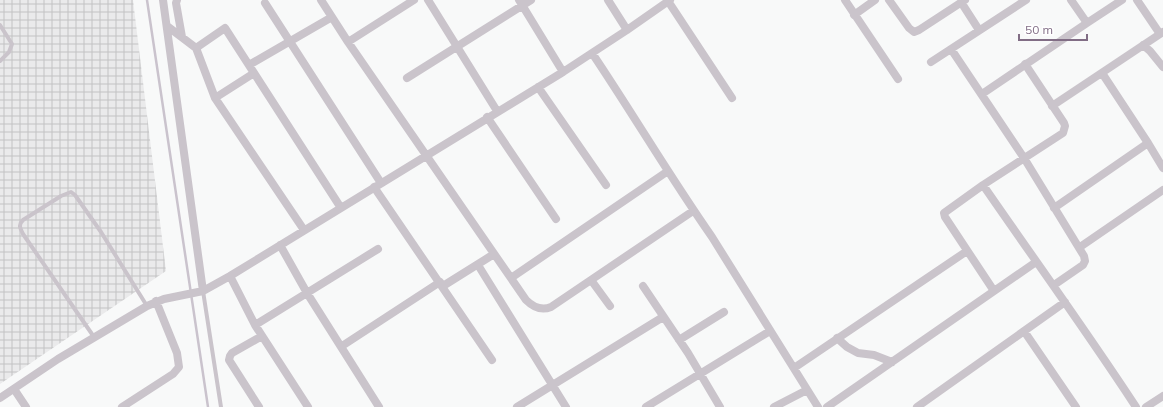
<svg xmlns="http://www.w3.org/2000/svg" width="1163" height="407" viewBox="0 0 1163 407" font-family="Mulish,sans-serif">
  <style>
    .industrial { fill: url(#industrial-grid) }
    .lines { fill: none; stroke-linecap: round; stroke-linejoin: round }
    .stream { stroke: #cac3cd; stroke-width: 2.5 }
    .lane { stroke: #cac4cb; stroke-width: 4 }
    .street { stroke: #cac4cb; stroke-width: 8 }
  </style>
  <defs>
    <pattern id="industrial-grid" width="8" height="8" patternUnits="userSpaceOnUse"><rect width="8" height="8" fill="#eaeaeb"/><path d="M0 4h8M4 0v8" fill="none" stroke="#c3c2c4"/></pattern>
  </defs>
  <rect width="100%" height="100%" fill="#f8f9f9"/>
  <path class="industrial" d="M 0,0 L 133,0 L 166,271 L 0,384 Z"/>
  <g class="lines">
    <path class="stream" d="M 147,0 L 208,407"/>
    <path class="lane" d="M 0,25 L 12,44 L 9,52 L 0,61
      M 203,291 L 221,407
      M 94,337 L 23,234 C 20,228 18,225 23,220 L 61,196 L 71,192 L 75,195 L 101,232 L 147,306"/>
    <path class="street" d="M 163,0 L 203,291
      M 177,0 L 176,3 L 182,37
      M 321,0 L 348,42 L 526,300 C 533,307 541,311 551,307 L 693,211
      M 428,0 L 497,111
      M 519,0 L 563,72
      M 608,0 L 627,30
      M 845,0 L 898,79
      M 889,0 L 909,28 L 914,32 L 919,30 L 965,0
      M 1137,0 L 1160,34
      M 668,1 L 732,98
      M 961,2 L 979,30
      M 265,3 L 381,183
      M 854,15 L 875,0
      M 1087,23 L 1122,0
      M 167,26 L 196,48 L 215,98 L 304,230
      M 348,42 L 414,0
      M 1143,45 L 1150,51 L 1163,67
      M 196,48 L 225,28 L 341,208
      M 951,49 L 1024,158 L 1084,256 L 1085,261 L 1083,265 L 1054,285
      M 592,53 C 633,114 670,177 712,237 L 818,407
      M 931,62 L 1026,0
      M 249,65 L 332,17
      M 1102,73 L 1148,143 L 1163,168
      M 407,78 L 531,0
      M 538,87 L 606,185
      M 982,94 L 1087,23 L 1071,0
      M 215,98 L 254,73
      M 1052,106 L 1163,32
      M 487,117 L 556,219
      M 983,185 C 1034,259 1087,332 1136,407
      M 374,187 L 492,360
      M 1054,208 L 1148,143
      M 280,245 L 307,293 L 379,407
      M 1080,247 L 1163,190
      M 478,265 L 566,407
      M 230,276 L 255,325 L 308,407
      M 511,278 L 668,171
      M 591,280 L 610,306
      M 443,286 L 494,254
      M 643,286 L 688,353 L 720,407
      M 994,291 L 945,217 L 944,213 L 983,185 L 1063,133 L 1065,126 L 1064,123 L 1025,64
      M 255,325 L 378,249
      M 1024,331 L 1076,407
      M 837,338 L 847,347 L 858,353 L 874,355 L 892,362
      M 679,340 L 724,312
      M 342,346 L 440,282
      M 794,368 L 967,251
      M 14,389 L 26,407
      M 0,398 L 58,359 L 147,306 L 164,299 L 203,291 L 230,276 L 563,72 L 627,30 L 670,0
      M 122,407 L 173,374 L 179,367 L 177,353 L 156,301
      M 259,407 L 229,360 L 230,356 L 232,353 L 262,336
      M 517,407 L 663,317
      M 646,407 L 770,331
      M 774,407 L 807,390
      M 827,407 L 1036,262
      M 917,407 L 1065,302
      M 1146,407 L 1163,396"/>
  </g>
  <path d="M1019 34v6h68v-6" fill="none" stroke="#816d85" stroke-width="2"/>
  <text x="1025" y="34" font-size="12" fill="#816d85" stroke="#ffffff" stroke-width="3" paint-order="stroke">50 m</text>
</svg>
